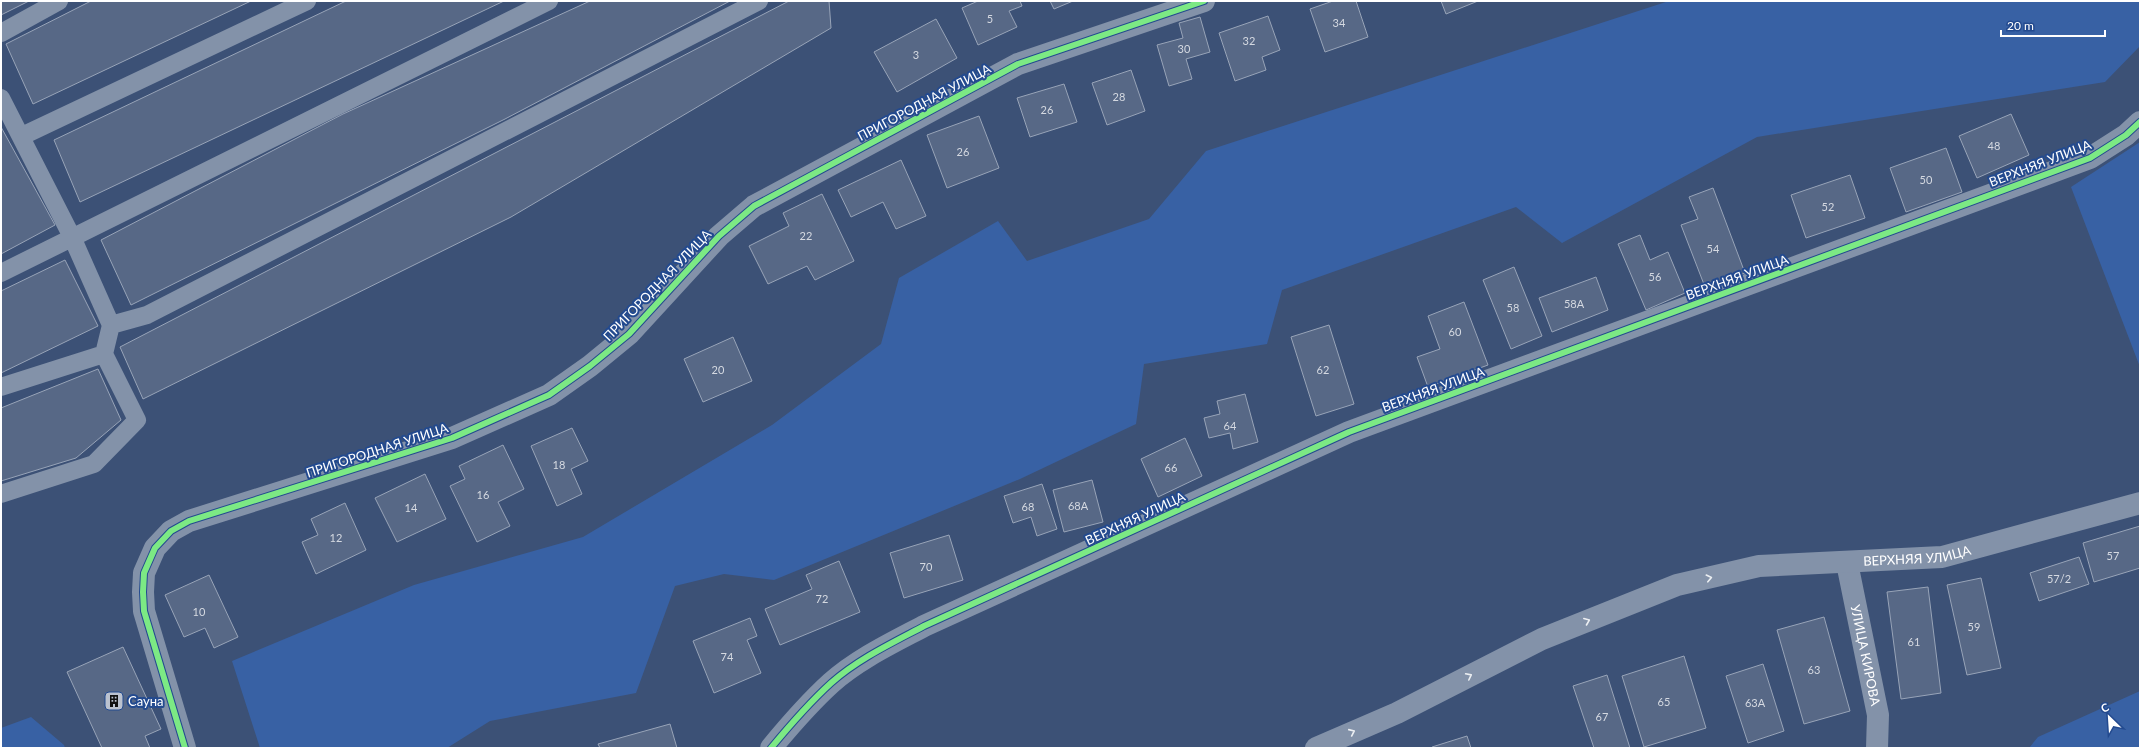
<svg xmlns="http://www.w3.org/2000/svg" width="2141" height="749" viewBox="0 0 2141 749" font-family="Lato,sans-serif">
  <style>
    .green { fill: #3861a4 }
    .building { fill: #576886; stroke: #98a4b8 }
    .lines { fill: none; stroke-linecap: round; stroke-linejoin: round }
    .service { stroke: #8392a9; stroke-width: 18 }
    .minor { stroke: #8392a9; stroke-width: 22 }
    .cycleway-casing { stroke: #234a8f; stroke-width: 8 }
    .cycleway { stroke: #7ce984; stroke-width: 6 }
    .oneway { stroke: #eceff2 }
    .labels { text-anchor: middle; stroke-width: 4; stroke-linejoin: round; paint-order: stroke }
    .number-label { font-size: 11px; fill: #d5d9e1 }
    .street-label { font-size: 13px; fill: #fff; stroke: #234a8f }
    .poi-label { font-size: 13px; fill: #fff; stroke: #234a8f; text-anchor: start }
  </style>
  <rect width="100%" height="100%" fill="#3c5176"/>
  <path class="green" d="M 1669,1 L 2140,1 L 2140,46 L 2105,82 L 1757,137 L 1562,243 L 1516,207 L 1282,290 L 1267,344 L 1144,364 L 1136,424 L 1020,479 L 774,580 L 724,574 L 675,586 L 636,693 L 490,721 L 447,748 L 260,748 L 232,661 L 414,585 L 583,537 L 772,425 L 881,344 L 899,278 L 998,221 L 1027,261 L 1149,219 L 1206,151 Z
    M 2140,142 L 2140,367 L 2071,187 Z
    M 2140,691 L 2140,748 L 2029,748 L 2038,737 Z
    M 31,717 L 64,745 L 65,748 L 1,748 L 1,728 Z"/>
  <path class="building" d="M 1,1 L 29,1 L 1,15 Z
    M 91,1 L 251,1 L 33,104 L 6,44 Z
    M 346,1 L 504,1 L 80,202 L 54,140 Z
    M 590,1 L 730,1 L 505,119 L 131,305 L 101,240 L 343,114 Z
    M 789,1 L 829,1 L 831,28 L 511,217 L 143,399 L 120,347 Z
    M 978,1 L 1020,1 L 1022,6 L 1009,11 L 1017,27 L 978,45 L 962,8 Z
    M 1050,1 L 1073,1 L 1054,9 Z
    M 1333,1 L 1356,1 L 1368,37 L 1325,52 L 1310,9 Z
    M 1441,1 L 1478,1 L 1446,14 Z
    M 1268,16 L 1280,50 L 1262,57 L 1266,70 L 1235,81 L 1219,33 Z
    M 1200,17 L 1210,52 L 1186,59 L 1192,79 L 1169,86 L 1157,45 L 1183,38 L 1179,23 Z
    M 936,19 L 957,58 L 897,92 L 874,52 Z
    M 1131,70 L 1145,111 L 1107,125 L 1092,83 Z
    M 1064,84 L 1077,122 L 1030,137 L 1017,98 Z
    M 2011,114 L 2029,155 L 1977,178 L 1959,136 Z
    M 979,116 L 999,168 L 947,188 L 927,135 Z
    M 1,127 L 55,225 L 1,254 Z
    M 1946,148 L 1962,192 L 1906,212 L 1890,168 Z
    M 901,160 L 926,216 L 896,229 L 883,202 L 851,217 L 838,190 Z
    M 1850,175 L 1865,218 L 1806,238 L 1791,195 Z
    M 1713,188 L 1745,273 L 1705,287 L 1681,225 L 1698,219 L 1689,197 Z
    M 822,194 L 854,261 L 815,280 L 807,266 L 768,284 L 749,246 L 789,226 L 783,213 Z
    M 1640,235 L 1650,260 L 1668,252 L 1685,293 L 1646,310 L 1618,244 Z
    M 65,260 L 98,326 L 1,373 L 1,291 Z
    M 1514,267 L 1542,336 L 1511,349 L 1483,280 Z
    M 1596,277 L 1608,310 L 1552,332 L 1539,298 Z
    M 1464,302 L 1488,365 L 1428,387 L 1417,357 L 1440,349 L 1428,316 Z
    M 1329,325 L 1354,404 L 1316,416 L 1291,337 Z
    M 733,337 L 752,381 L 703,402 L 684,359 Z
    M 98,369 L 121,420 L 76,458 L 1,481 L 1,408 Z
    M 1245,394 L 1258,442 L 1233,449 L 1230,433 L 1209,438 L 1204,418 L 1220,414 L 1217,401 Z
    M 572,428 L 588,461 L 571,469 L 582,494 L 557,506 L 531,446 Z
    M 1185,438 L 1202,476 L 1158,497 L 1141,459 Z
    M 503,445 L 524,489 L 498,502 L 510,526 L 477,542 L 450,486 L 465,479 L 459,466 Z
    M 425,474 L 446,519 L 397,542 L 375,498 Z
    M 1092,480 L 1103,522 L 1064,532 L 1053,490 Z
    M 1042,484 L 1057,529 L 1037,536 L 1031,517 L 1013,523 L 1004,496 Z
    M 345,503 L 366,550 L 316,574 L 302,542 L 318,535 L 311,519 Z
    M 2140,526 L 2140,568 L 2094,582 L 2083,543 Z
    M 949,535 L 963,580 L 904,598 L 890,553 Z
    M 2079,557 L 2089,584 L 2039,601 L 2030,573 Z
    M 839,561 L 860,612 L 780,645 L 765,609 L 812,589 L 806,575 Z
    M 209,575 L 238,637 L 214,648 L 205,628 L 184,637 L 165,595 Z
    M 1981,578 L 2001,668 L 1967,675 L 1947,585 Z
    M 1928,587 L 1941,693 L 1901,699 L 1887,592 Z
    M 1824,617 L 1850,711 L 1804,724 L 1777,630 Z
    M 750,618 L 757,636 L 747,640 L 761,673 L 714,693 L 693,641 Z
    M 123,647 L 161,729 L 145,736 L 150,748 L 102,748 L 67,672 Z
    M 1684,656 L 1706,728 L 1644,747 L 1622,676 Z
    M 1763,664 L 1784,731 L 1748,743 L 1726,676 Z
    M 1607,675 L 1630,748 L 1594,748 L 1573,686 Z
    M 670,724 L 677,748 L 600,748 L 598,744 Z
    M 1467,736 L 1471,748 L 1433,748 L 1432,747 Z"/>
  <g class="lines">
    <path class="service" d="M 1,33 L 59,1
      M 1,98 L 72,237 L 111,325 L 104,354 L 137,420 L 94,464 L 1,494
      M 22,136 L 307,1
      M 1,273 L 549,1
      M 111,325 L 147,315 L 759,1
      M 1,387 L 104,354"/>
    <g class="minor">
      <path id="s1" d="M 1847,563 L 1878,715 L 1877,748"/>
      <path d="M 185,748 L 144,611 L 143,592 L 144,573 L 155,548 L 171,531 L 189,521 L 452,438 L 549,395 L 590,366 L 629,334 L 719,236 L 754,206 L 1018,64 L 1204,1"/>
      <path d="M 771,748 C 790,725 809,703 831,683 C 858,659 892,643 924,626 L 1349,432 L 2090,158 L 2126,135 L 2140,122"/>
      <path id="s2" d="M 1316,748 L 1397,713 L 1542,639 L 1677,585 L 1759,566 L 1942,557 L 2140,503"/>
    </g>
    <defs>
      <path id="cycleway" d="M 185,748 L 144,611 L 143,592 L 144,573 L 155,548 L 171,531 L 189,521 L 452,438 L 549,395 L 590,366 L 629,334 L 719,236 L 754,206 L 1018,64 L 1204,1
        M 771,748 C 790,725 809,703 831,683 C 858,659 892,643 924,626 L 1349,432 L 2090,158 L 2126,135 L 2140,122"/>
    </defs>
    <use href="#cycleway" class="cycleway-casing"/>
    <use href="#cycleway" class="cycleway"/>
  </g>
  <defs><path id="oneway-chevron" d="M-2-3.5L2.5 0L-2 3.5" fill="none" stroke-width="1.6" stroke-linecap="round" stroke-linejoin="round"/></defs>
  <g class="oneway">
    <use href="#oneway-chevron" transform="translate(1709 578) rotate(-13)"/>
    <use href="#oneway-chevron" transform="translate(1587 621) rotate(-22)"/>
    <use href="#oneway-chevron" transform="translate(1469 676) rotate(-27)"/>
    <use href="#oneway-chevron" transform="translate(1352 732) rotate(-24)"/>
  </g>
  <defs>
    <symbol id="building-square" viewBox="-11 -11 22 22"><rect x="-9" y="-9" width="18" height="18" rx="4" fill="#bbc2cf" stroke="#234a8f"/><path d="M-4-6H4V6H1V3H-1V6H-4ZM-2.5-4.3h1.7v1.8h-1.7ZM.8-4.3h1.7v1.8H.8ZM-2.5-1h1.7V.8h-1.7ZM.8-1h1.7V.8H.8Z" fill="#111"/></symbol>
  </defs>
  <g fill-rule="evenodd">
    <use href="#building-square" x="103" y="690" width="22" height="22"/>
  </g>
  <g class="labels">
    <g class="number-label">
      <text x="990" y="23">5</text>
      <text x="1339" y="27">34</text>
      <text x="1249" y="45">32</text>
      <text x="1184" y="53">30</text>
      <text x="916" y="59">3</text>
      <text x="1119" y="101">28</text>
      <text x="1047" y="114">26</text>
      <text x="1994" y="150">48</text>
      <text x="963" y="156">26</text>
      <text x="1926" y="184">50</text>
      <text x="1828" y="211">52</text>
      <text x="806" y="240">22</text>
      <text x="1713" y="253">54</text>
      <text x="1655" y="281">56</text>
      <text x="1574" y="308">58А</text>
      <text x="1513" y="312">58</text>
      <text x="1455" y="336">60</text>
      <text x="718" y="374">20</text>
      <text x="1323" y="374">62</text>
      <text x="1230" y="430">64</text>
      <text x="559" y="469">18</text>
      <text x="1171" y="472">66</text>
      <text x="483" y="499">16</text>
      <text x="1078" y="510">68А</text>
      <text x="1028" y="511">68</text>
      <text x="411" y="512">14</text>
      <text x="336" y="542">12</text>
      <text x="2113" y="560">57</text>
      <text x="926" y="571">70</text>
      <text x="2059" y="583">57/2</text>
      <text x="822" y="603">72</text>
      <text x="199" y="616">10</text>
      <text x="1974" y="631">59</text>
      <text x="1914" y="646">61</text>
      <text x="727" y="661">74</text>
      <text x="1814" y="674">63</text>
      <text x="1664" y="706">65</text>
      <text x="1755" y="707">63А</text>
      <text x="1602" y="721">67</text>
    </g>
    <g class="street-label">
      <text transform="translate(924 102) rotate(-28)" y="5">ПРИГОРОДНАЯ УЛИЦА</text>
      <text transform="translate(2040 163) rotate(-21)" y="5">ВЕРХНЯЯ УЛИЦА</text>
      <text transform="translate(1737 277) rotate(-20)" y="5">ВЕРХНЯЯ УЛИЦА</text>
      <text transform="translate(657 285) rotate(-46)" y="5">ПРИГОРОДНАЯ УЛИЦА</text>
      <text transform="translate(1433 389) rotate(-20)" y="5">ВЕРХНЯЯ УЛИЦА</text>
      <text transform="translate(377 450) rotate(-18)" y="5">ПРИГОРОДНАЯ УЛИЦА</text>
      <text transform="translate(1135 518) rotate(-25)" y="5">ВЕРХНЯЯ УЛИЦА</text>
      <text dy="5" stroke="none"><textPath href="#s2" startOffset="639">ВЕРХНЯЯ УЛИЦА</textPath></text>
      <text dy="5" stroke="none"><textPath href="#s1" startOffset="94">УЛИЦА КИРОВА</textPath></text>
    </g>
    <g class="poi-label">
      <text x="128" y="706">Сауна</text>
    </g>
  </g>
  <rect width="2141" height="749" fill="none" stroke="#ffffff" stroke-width="4"/>
  <g transform="translate(2109 717) rotate(335)" stroke="#234a8f" stroke-width="3" paint-order="stroke">
  <path d="M0-3L7 15L0 10L-7 15Z" fill="#ffffff"/>
  <text y="-6" font-size="11" font-weight="bold" text-anchor="middle" fill="#ffffff">С</text>
  </g>
  <path d="M2001 30v6h104v-6" fill="none" stroke="#ffffff" stroke-width="2"/>
  <text x="2007" y="30" font-size="12" fill="#ffffff" stroke="#234a8f" stroke-width="3" paint-order="stroke">20 m</text>
</svg>
